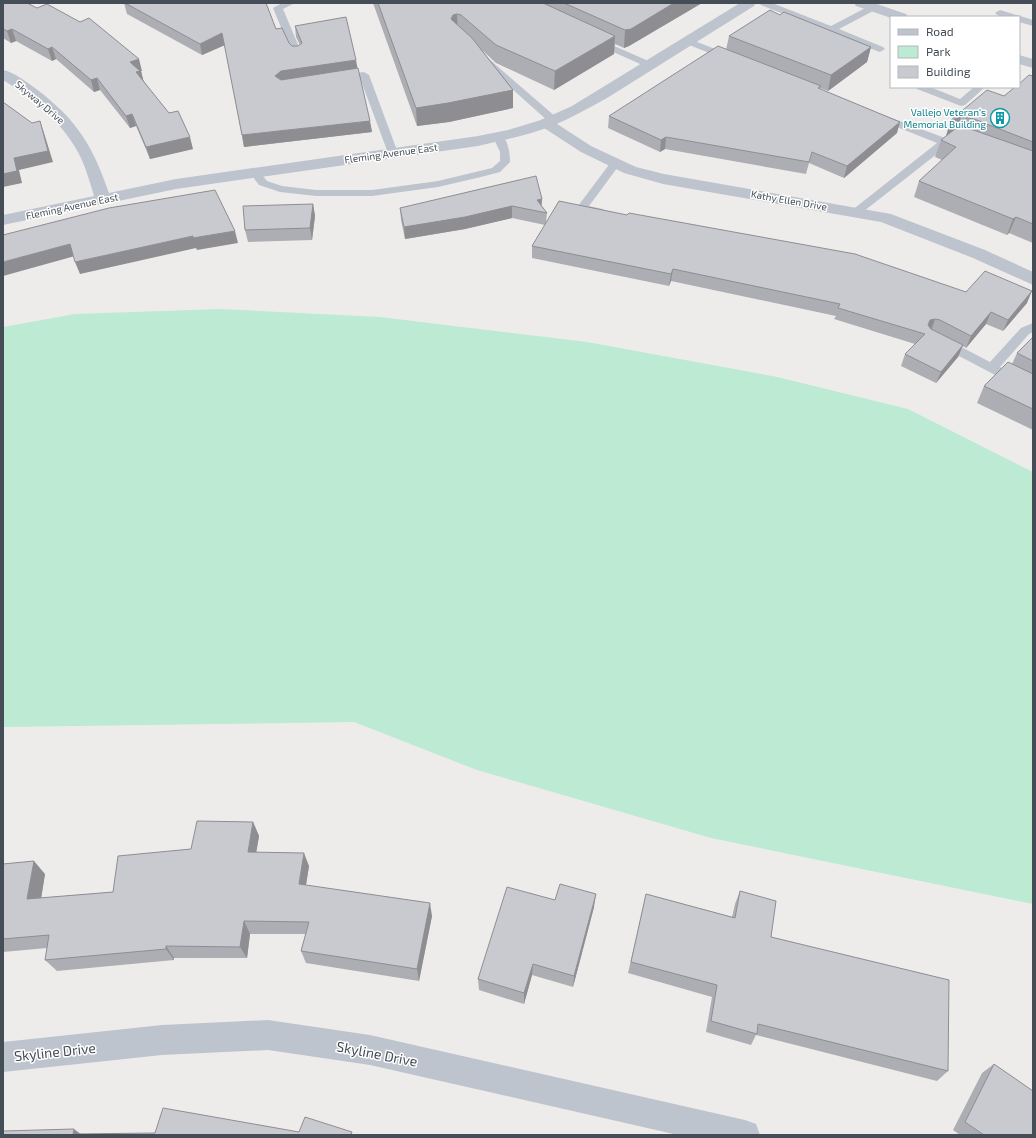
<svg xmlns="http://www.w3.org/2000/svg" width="1036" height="1138" viewBox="0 0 1036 1138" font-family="'Exo 2',sans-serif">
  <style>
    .green { fill: #bcead2 }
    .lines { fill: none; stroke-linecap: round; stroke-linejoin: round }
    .service { fill: #bdc4cd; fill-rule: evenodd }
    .minor { fill: #bdc4cd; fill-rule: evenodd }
    .tertiary { fill: #bdc4cd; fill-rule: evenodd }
    .wall { fill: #adaeb3 }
    .shaded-wall { fill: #8d8d92 }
    .building { fill: #c9cad0; stroke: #8d8d92 }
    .labels { text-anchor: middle; stroke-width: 3; stroke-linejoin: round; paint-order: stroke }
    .far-street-label { font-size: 10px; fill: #454d57; stroke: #fff }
    .far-culture-label { font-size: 10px; fill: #0d838f; stroke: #fff; text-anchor: end }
    .near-street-label { font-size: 14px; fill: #454d57; stroke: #fff }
  </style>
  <rect width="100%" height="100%" fill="#eeeceb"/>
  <path class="green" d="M 221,309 L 380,317 L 587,342 L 777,377 L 908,409 L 1033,472 L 1033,904 L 711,838 L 477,770 L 354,722 L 3,727 L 3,327 L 75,314 Z"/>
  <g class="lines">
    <path class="service" d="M 282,3 L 295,3 L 283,9 L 302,54 L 300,56 L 294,56 L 292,54 L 273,8 Z
      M 759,3 L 772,3 L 831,26 L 871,5 L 877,5 L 879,7 L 877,9 L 839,29 L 883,47 L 885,49 L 880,52 L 877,51 L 761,5 Z
      M 1000,10 L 1033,20 L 1033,26 L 1019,22 L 1019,17 C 1011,17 1001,19 995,13 Z
      M 596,38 L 653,63 L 655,65 L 650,68 L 647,67 L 593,43 L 591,41 L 593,39 Z
      M 687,38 L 733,56 L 735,58 L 730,61 L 727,60 L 684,43 L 682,41 L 684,39 Z
      M 485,57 L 488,58 L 557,118 L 558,120 L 557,122 L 549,122 L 482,62 L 480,60 Z
      M 364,72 L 369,75 L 398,153 L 397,155 L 389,155 L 388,153 L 360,78 L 339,81 L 334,78 L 339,75 Z
      M 916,87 L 930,87 L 960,99 L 974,87 L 985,87 L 965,105 L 961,106 L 917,89 Z
      M 881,114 L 945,138 L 951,136 L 956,139 L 859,215 L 851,215 L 849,213 L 851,211 L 937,143 L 877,119 L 876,117 Z
      M 498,134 C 508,136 510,153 510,162 L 500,172 L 481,177 L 438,187 L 372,196 L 316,196 L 280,192 L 259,185 L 249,172 L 254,169 L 258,170 L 267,181 L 282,186 L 316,190 L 372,190 L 438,181 L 492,168 L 500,161 L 500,152 L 493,137 Z
      M 615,161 L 620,164 L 589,206 L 603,209 L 605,211 L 603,213 L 599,214 L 578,210 L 576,208 L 578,206 L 611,162 Z
      M 1033,323 L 1033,332 L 1029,334 L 1000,367 L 1033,384 L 1033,395 L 938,345 L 936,342 L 938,339 L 942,338 L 946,339 L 990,362 L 1021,328 Z"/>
    <path class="minor" d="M 3,70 C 14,72 25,81 35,88 C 79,121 94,148 111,199 L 109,202 L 103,204 L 97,202 L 95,199 C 90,183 86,167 78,152 C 61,121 33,98 3,80 Z
      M 546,118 L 551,120 L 591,146 L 636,167 L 664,174 L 891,214 L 985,250 L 1033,272 L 1033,285 L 973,258 L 881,222 L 663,184 L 624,173 L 581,152 L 541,126 L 538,123 L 541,120 Z"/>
    <path class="tertiary" d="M 740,3 L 756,3 L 754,6 L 607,98 C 589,108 571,118 552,126 C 529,135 503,140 478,146 L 176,189 L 3,225 L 3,215 L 176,179 L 478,136 L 508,130 L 541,120 L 572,106 Z
      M 854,3 L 874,3 L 906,14 L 908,17 L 891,18 L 856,6 Z
      M 1019,55 L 1033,59 L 1033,68 L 1019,64 Z
      M 268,1020 L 370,1035 L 745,1120 L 756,1124 L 760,1135 L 678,1135 L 370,1065 L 268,1050 L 162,1055 L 3,1072 L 3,1042 L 162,1025 Z"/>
  </g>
  <path class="wall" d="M 3,3 L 142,71 L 141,71 L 143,80 L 193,149 L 150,159 L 136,126 L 130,128 L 100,90 L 94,92 L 56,59 L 52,61 L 16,41 L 11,43 L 3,38 Z
    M 124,3 L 266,3 L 276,29 L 292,46 L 298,46 L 300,45 L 296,37 L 295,26 L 357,68 L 372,132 L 244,147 L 225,45 L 202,55 L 127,14 Z
    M 373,3 L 702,3 L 629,46 L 624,48 L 615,44 L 614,54 L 554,90 L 496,63 L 482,50 L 513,90 L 513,108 L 449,122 L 417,126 Z
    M 729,36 L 871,47 L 867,62 L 828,91 L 820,88 L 820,89 L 897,133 L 844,178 L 809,163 L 806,174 L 665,149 L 660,152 L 608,128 L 609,116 L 726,50 Z
    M 1033,76 L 1033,243 L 1009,233 L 1007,235 L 914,197 L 919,181 L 942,160 L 935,157 L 941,140 L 946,136 L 951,120 L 1004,96 Z
    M 542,199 L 541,206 L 547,213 L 546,222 L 966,292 L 1027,303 L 1003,331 L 986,324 L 966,348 L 963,346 L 958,357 L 936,383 L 901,366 L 905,354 L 915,344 L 834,319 L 836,316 L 671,281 L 669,286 L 532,258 L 532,246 L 545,225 L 512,218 L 465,229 L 405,239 L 401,220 L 400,208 Z
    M 313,204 L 315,216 L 312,240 L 248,242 L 245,230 Z
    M 1033,337 L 1033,430 L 977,403 L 984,386 L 1012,364 L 1017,353 Z
    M 253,822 L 259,836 L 256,852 L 309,866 L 306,885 L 432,916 L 419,981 L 306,963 L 301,951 L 306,934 L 250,934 L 247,958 L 174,958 L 174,960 L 57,971 L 45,960 L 47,948 L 3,952 L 3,864 L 45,874 L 41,898 L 113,892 L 191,849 Z
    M 740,891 L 771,937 L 948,1071 L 937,1081 L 756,1035 L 751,1045 L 706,1032 L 712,997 L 628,973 L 646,894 L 732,917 L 735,904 Z
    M 555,900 L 594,907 L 573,987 L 532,975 L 524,1004 L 479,990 L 478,979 Z
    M 994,1064 L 1033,1135 L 960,1135 L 953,1130 L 982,1073 Z"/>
  <path class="shaded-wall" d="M 674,3 L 702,3 L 629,46 L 624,48 L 625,30 Z
    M 457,14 L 458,32 L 451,19 L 453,15 Z
    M 12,29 L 16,41 L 11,43 L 7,31 Z
    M 222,33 L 225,45 L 202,55 L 200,44 Z
    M 615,36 L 614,54 L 554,90 L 555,71 Z
    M 52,47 L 56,59 L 52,61 L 48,49 Z
    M 871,47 L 867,62 L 828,91 L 831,75 Z
    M 139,59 L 142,71 L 141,71 L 144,83 L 130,62 Z
    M 356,60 L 358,71 L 283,83 L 275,76 L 281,71 Z
    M 97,78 L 100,90 L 94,92 L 91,80 Z
    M 513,90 L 513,108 L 449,122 L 417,126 L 416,108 Z
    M 132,114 L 136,126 L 130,128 L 126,116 Z
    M 961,117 L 955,134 L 946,136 L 951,120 Z
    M 40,121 L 44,133 L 53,162 L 19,170 L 22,183 L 3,187 L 3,174 Z
    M 370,121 L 372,132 L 244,147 L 242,135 Z
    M 900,122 L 897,133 L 844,178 L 847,166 Z
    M 190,137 L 193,149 L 150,159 L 146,147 Z
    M 666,137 L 665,149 L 660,152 L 661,140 Z
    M 542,199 L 541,211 L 537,212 L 537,200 Z
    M 313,204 L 315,216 L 312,240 L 310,228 Z
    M 512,206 L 512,218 L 465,229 L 405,239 L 404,227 Z
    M 1016,217 L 1009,233 L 1007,235 L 1013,219 Z
    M 235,231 L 238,243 L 197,250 L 196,248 L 80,274 L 75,262 L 193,236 Z
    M 70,244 L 75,256 L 3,276 L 3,262 Z
    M 673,269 L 671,281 L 669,286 L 671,274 Z
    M 1032,291 L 1027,303 L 1003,331 L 1008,320 Z
    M 991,312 L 986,324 L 966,348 L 971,336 Z
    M 935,319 L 931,331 L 924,337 L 930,320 Z
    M 963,345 L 958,357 L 936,383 L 941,372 Z
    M 253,822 L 259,836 L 254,866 L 248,852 Z
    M 304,853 L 309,866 L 304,897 L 299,884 Z
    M 34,861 L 45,874 L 39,912 L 27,899 Z
    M 596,894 L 594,907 L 573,987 L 574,976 Z
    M 430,903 L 432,916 L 419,981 L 417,969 Z
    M 244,921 L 250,934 L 247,958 L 240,947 Z
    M 166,946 L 174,958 L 174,960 L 166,949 Z
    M 533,964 L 532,975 L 524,1004 L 524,993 Z
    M 74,1129 L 82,1135 L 73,1134 Z"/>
  <path class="building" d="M 3,3 L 27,3 L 37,8 L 47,4 L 80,22 L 89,18 L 139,59 L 130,62 L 140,71 L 136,72 L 169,113 L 178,111 L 190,137 L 146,147 L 132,114 L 126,116 L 97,78 L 91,80 L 52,47 L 48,49 L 12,29 L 7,31 L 3,29 Z
    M 125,3 L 266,3 L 276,29 L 282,28 L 289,43 L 292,46 L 298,46 L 302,43 L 295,26 L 346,17 L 356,60 L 281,71 L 275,76 L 281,80 L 358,68 L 370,121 L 242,135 L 222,33 L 200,44 Z
    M 378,3 L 543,3 L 615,36 L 555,71 L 496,45 L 461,15 L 457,14 L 453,15 L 451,19 L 472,38 L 513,90 L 448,103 L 416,108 Z
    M 564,3 L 674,3 L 631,29 L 625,30 Z
    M 770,10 L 780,15 L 784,12 L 871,47 L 831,75 L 729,36 Z
    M 718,46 L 821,86 L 818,88 L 900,122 L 847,166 L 812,152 L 809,162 L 666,137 L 661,140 L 609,116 Z
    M 1029,75 L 1033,76 L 1033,142 L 974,119 L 961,117 L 951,120 L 987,90 L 1004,96 L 1015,87 L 1019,87 L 1019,84 Z
    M 3,102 L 32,123 L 40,121 L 48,151 L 14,158 L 17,171 L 3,174 Z
    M 962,126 L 1033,151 L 1033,224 L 1016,217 L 1013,219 L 919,181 L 956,147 L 941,140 L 955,129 Z
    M 536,176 L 542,199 L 537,200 L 547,213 L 512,206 L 465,217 L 404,227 L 400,208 Z
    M 215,190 L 235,231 L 193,238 L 193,236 L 75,262 L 70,244 L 3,262 L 3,235 L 109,208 Z
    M 559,201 L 627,215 L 629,213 L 855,254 L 966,292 L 985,271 L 1032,291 L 1008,320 L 991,312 L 971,336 L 940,320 L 935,319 L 930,320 L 928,325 L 931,329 L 963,345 L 941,372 L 905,354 L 925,334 L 838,308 L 840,304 L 673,269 L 671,274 L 532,246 Z
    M 313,204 L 310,228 L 245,230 L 243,206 Z
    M 1033,337 L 1033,361 L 1017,353 Z
    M 1008,362 L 1033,374 L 1033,409 L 984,386 Z
    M 197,821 L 253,822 L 248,852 L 304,853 L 299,884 L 430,903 L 417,969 L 301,951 L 309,922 L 244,921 L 240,947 L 166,946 L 166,949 L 45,960 L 49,935 L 3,939 L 3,864 L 34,861 L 27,899 L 113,892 L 118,856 L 191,849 Z
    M 560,884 L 596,894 L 574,976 L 533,964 L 524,993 L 478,979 L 507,887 L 555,900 Z
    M 740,891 L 776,901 L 771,937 L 949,980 L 948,1071 L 758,1024 L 757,1034 L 711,1021 L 717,985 L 631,962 L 646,894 L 735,918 Z
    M 994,1064 L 1033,1091 L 1033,1135 L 984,1135 L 965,1122 Z
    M 163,1108 L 299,1132 L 305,1117 L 352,1132 L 351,1135 L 3,1135 L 3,1131 L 74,1129 L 73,1134 L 155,1133 Z"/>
  <defs>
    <symbol id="building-ring" viewBox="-11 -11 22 22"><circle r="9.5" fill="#fff" stroke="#0f9aa8" stroke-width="1.5"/><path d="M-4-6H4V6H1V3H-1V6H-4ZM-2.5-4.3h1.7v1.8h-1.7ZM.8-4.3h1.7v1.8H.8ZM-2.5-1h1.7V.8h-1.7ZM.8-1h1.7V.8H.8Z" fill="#0f9aa8"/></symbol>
  </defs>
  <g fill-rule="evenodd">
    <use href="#building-ring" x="989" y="107" width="22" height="22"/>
  </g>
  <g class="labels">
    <g class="far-street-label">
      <text transform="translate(40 102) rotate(40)" y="4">Skyway Drive</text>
      <text transform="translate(391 153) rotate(-8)" y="4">Fleming Avenue East</text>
      <text transform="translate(789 200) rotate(10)" y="4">Kathy Ellen Drive</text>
      <text transform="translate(72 206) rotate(-12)" y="4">Fleming Avenue East</text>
    </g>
    <g class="far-culture-label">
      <text x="986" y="116">Vallejo Veteran’s<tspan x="986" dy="12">Memorial Building</tspan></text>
    </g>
    <g class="near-street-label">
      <text transform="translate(55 1052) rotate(-6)" y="5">Skyline Drive</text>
      <text transform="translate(377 1054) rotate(11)" y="5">Skyline Drive</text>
    </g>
  </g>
  <rect width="1036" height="1138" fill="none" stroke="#454d57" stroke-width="8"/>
  <rect x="890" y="16" width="130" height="72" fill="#ffffff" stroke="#b5b8bc"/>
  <rect x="898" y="29" width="20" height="6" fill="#bdc4cd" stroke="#b5b8bc"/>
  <text x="926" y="36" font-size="12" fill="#454d57">Road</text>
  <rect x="898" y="46" width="20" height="12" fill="#bcead2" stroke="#b5b8bc"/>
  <text x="926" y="56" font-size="12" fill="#454d57">Park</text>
  <rect x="898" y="66" width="20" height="12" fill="#c9cad0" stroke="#b5b8bc"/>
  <text x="926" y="76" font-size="12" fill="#454d57">Building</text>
</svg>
